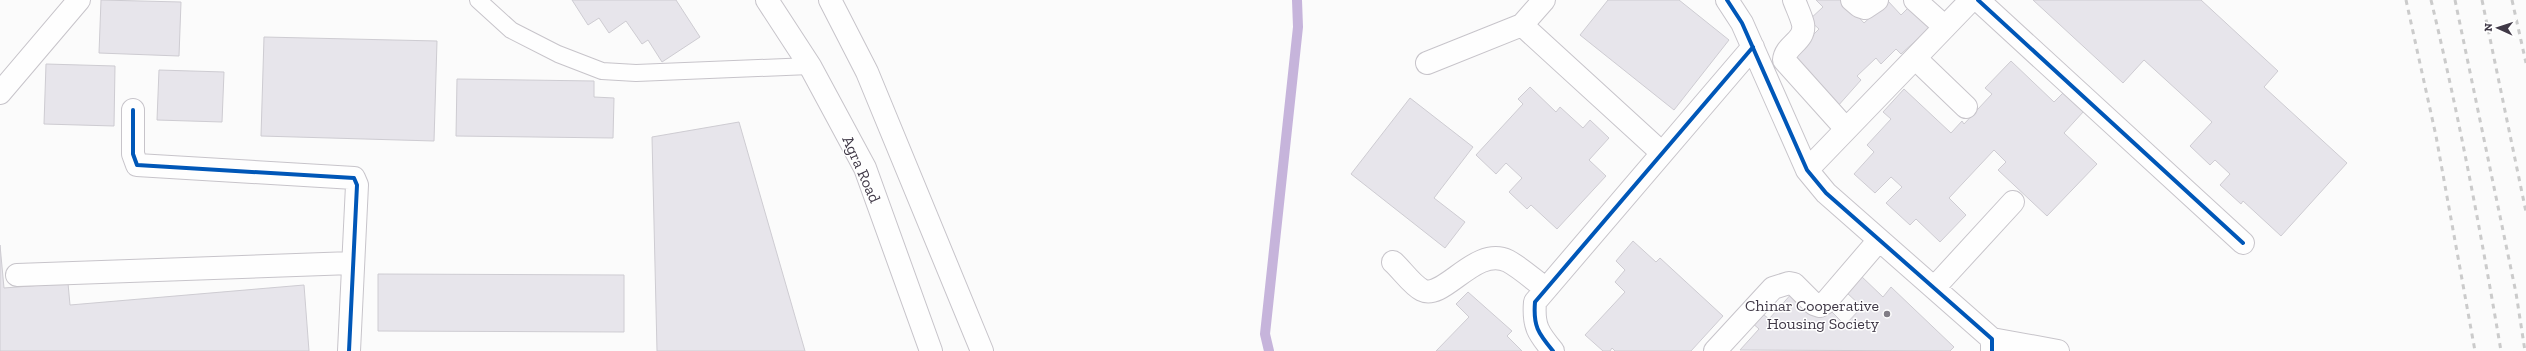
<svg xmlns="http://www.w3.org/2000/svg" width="2526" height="351" viewBox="0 0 2526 351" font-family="'Zilla Slab',serif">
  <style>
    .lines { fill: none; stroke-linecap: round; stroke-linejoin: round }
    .stream { stroke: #c6b4db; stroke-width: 10 }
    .building { fill: #e7e5eb; stroke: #ceccd2 }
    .service-casing { stroke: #c7c4ca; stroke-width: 18 }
    .minor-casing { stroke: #c7c4ca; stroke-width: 24 }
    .secondary-casing { stroke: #c7c4ca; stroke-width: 24 }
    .service { stroke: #fefefe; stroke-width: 16 }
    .minor { stroke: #fefefe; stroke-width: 22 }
    .secondary { stroke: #fefefe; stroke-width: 22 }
    .rail { stroke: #cbcbcb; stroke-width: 3; stroke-dasharray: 5 5; stroke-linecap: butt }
    .cycleway-casing { stroke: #fff; stroke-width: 6 }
    .cycleway { stroke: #0057b8; stroke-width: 4 }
    .poi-dot { fill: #817d86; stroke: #fff; stroke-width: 1.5 }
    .labels { text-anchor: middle; stroke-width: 3; stroke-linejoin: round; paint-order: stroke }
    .street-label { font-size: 16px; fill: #403947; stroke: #fff }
    .poi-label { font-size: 16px; fill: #403947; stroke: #fff; text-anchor: end }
  </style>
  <rect width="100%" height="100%" fill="#fbfbfb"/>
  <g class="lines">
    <path class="stream" d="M 1269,351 L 1265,334 L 1298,27 L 1297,0"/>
  </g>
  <path class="building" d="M 101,0 L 181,2 L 179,56 L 99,53 Z
    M 572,0 L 676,0 L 700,37 L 662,62 L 648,40 L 642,44 L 626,21 L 609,33 L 599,18 L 588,25 Z
    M 1608,0 L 1679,0 L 1729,40 L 1674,110 L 1580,35 Z
    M 1816,0 L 1843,0 L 1864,23 L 1888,1 L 1901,15 L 1912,4 L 1933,25 L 1901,54 L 1896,49 L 1881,64 L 1876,58 L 1857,76 L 1861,80 L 1837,107 L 1790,58 L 1819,29 L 1809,20 L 1823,7 Z
    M 2033,0 L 2201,0 L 2278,71 L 2264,87 L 2347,163 L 2281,236 L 2243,201 L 2241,204 L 2220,185 L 2230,174 L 2215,160 L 2210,165 L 2190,146 L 2212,122 L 2144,60 L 2123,83 Z
    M 264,37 L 437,41 L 434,141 L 261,136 Z
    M 2011,61 L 2054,102 L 2064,92 L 2084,111 L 2064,133 L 2097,164 L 2047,216 L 1998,170 L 2006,162 L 1994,150 L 1949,198 L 1966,215 L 1940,242 L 1916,219 L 1910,225 L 1886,203 L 1902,187 L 1891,177 L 1875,193 L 1854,174 L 1874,152 L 1867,145 L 1891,119 L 1883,112 L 1904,89 L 1951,133 L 1962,121 L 1964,124 L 1992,94 L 1985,88 Z
    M 46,64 L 115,66 L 114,126 L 44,124 Z
    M 159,70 L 224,72 L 222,122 L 157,120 Z
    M 457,79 L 594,81 L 594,97 L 614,98 L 613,138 L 456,136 Z
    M 1530,87 L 1556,112 L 1560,107 L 1583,128 L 1590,120 L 1609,138 L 1589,160 L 1606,176 L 1557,229 L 1531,205 L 1527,209 L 1509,192 L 1522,178 L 1506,163 L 1496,174 L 1476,155 L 1523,104 L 1518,99 Z
    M 1410,98 L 1473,147 L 1434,198 L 1465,222 L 1445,248 L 1351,174 Z
    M 739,122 L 805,351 L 657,351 L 652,137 Z
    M 1633,241 L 1656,262 L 1660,258 L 1723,316 L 1691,351 L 1615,351 L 1612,348 L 1610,351 L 1603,351 L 1585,335 L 1625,292 L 1615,282 L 1625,270 L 1616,261 Z
    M 0,245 L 4,288 L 68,283 L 70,305 L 304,285 L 309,351 L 0,351 Z
    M 378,274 L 624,275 L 624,332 L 378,331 Z
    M 1860,275 L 1883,297 L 1891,287 L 1954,347 L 1950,351 L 1740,350 L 1759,329 L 1750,321 L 1759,311 L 1769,319 L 1793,292 L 1821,318 L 1829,309 L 1845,325 L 1862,307 L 1845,291 Z
    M 1468,292 L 1512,331 L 1507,336 L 1522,351 L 1436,351 L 1469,317 L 1456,304 Z"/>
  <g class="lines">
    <defs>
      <path id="service" d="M 478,0 L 511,30 L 558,54 L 602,71 L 636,73 L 810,66"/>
      <path id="minor" d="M 1727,0 L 1742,23 L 1807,170 L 1826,193 L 1992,339 L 1992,351
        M 1794,0 C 1797,8 1801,16 1803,24 C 1806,41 1785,45 1784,60 L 1846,129
        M 1852,0 L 1859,6 L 1865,8 L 1877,0
        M 1915,0 L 1945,27
        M 1978,0 L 2243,243
        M 1522,25 L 1662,153
        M 1915,58 L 1966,107
        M 1427,63 L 1522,25 L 1544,0
        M 0,93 L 79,0
        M 133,110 L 133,154 L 137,165 L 354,178 L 357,185 L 349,351
        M 1807,170 L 1971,0
        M 1393,262 C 1402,270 1412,285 1422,290 C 1444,301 1475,245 1508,261 C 1521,268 1534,280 1546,289
        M 17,275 L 352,263
        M 1934,288 L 2013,202
        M 1992,339 L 2058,351
        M 1553,351 C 1538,333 1533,326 1535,302 L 1753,47
        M 1715,351 L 1773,288 L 1789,283 L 1794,284 L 1814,304 L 1820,306 L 1825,303 L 1879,240"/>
      <path id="secondary" d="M 767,0 L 810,66 L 865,168 L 931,351
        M 830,0 L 867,72 L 982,351"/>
    </defs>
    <use href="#service" class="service-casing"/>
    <use href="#minor" class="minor-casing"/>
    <use href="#secondary" class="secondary-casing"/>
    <use href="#service" class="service"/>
    <use href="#minor" class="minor"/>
    <use href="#secondary" class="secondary"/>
    <path class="rail" d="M 2406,0 L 2436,136 L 2475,351
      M 2431,0 C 2459,116 2481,233 2501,351
      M 2455,0 L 2516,293 L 2525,351
      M 2482,0 L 2526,212
      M 2512,0 L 2526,63"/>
    <defs>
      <path id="cycleway" d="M 1727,0 L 1742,23 L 1807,170 L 1826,193 L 1992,339 L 1992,351
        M 1978,0 L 2243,243
        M 133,110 L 133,154 L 137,165 L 354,178 L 357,185 L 349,351
        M 1553,351 C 1538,333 1533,326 1535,302 L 1753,47"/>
    </defs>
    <use href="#cycleway" class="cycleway-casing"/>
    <use href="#cycleway" class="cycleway"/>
  </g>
  <circle class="poi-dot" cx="1887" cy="314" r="4"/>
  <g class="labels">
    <g class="street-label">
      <text transform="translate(862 169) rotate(66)" y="6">Agra Road</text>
    </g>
    <g class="poi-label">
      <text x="1879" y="311">Chinar Cooperative<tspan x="1879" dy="18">Housing Society</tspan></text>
    </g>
  </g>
  <g transform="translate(2498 28) rotate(273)" stroke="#ffffff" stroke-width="3" paint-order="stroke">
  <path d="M0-3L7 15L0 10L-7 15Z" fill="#403947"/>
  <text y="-6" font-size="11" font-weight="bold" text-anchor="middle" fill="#403947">N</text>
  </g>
</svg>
